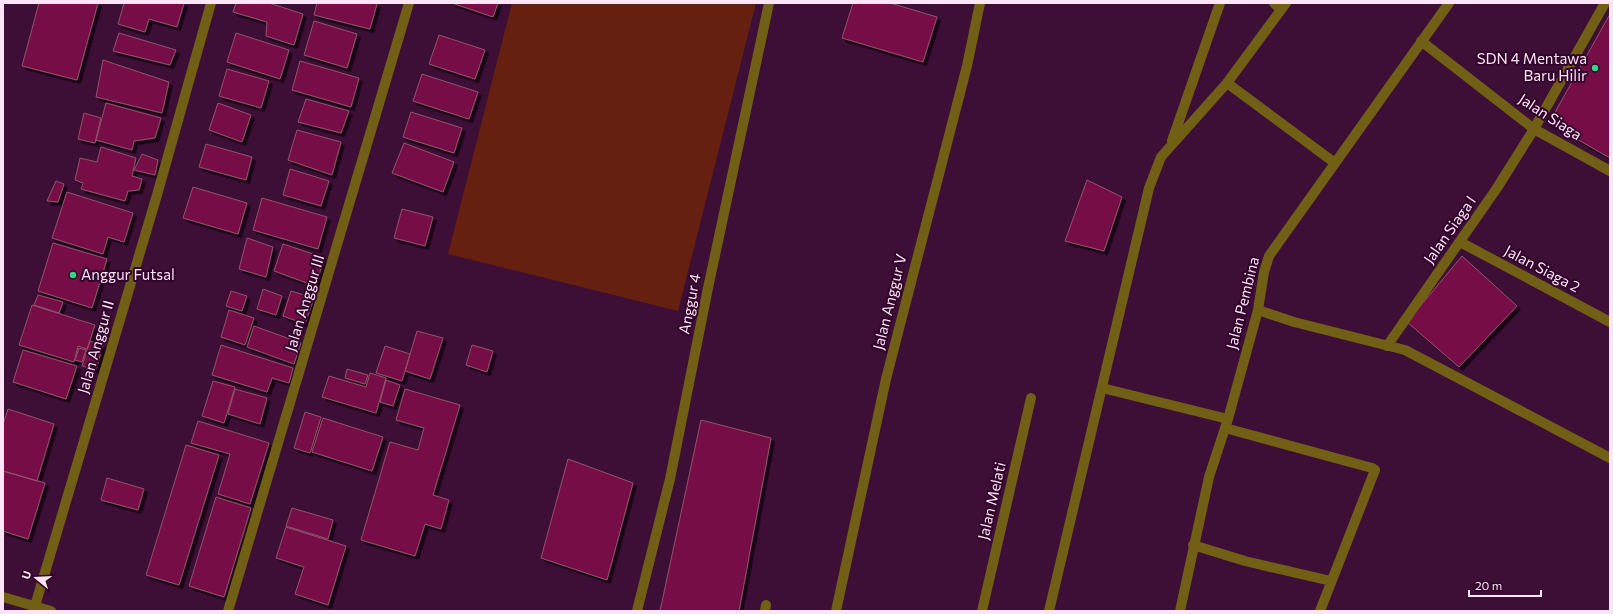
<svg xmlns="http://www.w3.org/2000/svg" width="1613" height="614" viewBox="0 0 1613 614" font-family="Commissioner,sans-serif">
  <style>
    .green { fill: #66200f }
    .building { fill: #760f46; stroke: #92526b; filter: url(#shadow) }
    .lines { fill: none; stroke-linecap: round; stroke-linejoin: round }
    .service { stroke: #715f16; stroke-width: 10 }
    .minor { stroke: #715f16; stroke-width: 10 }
    .tertiary { stroke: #715f16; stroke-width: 10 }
    .poi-dot { fill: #30d883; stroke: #32032b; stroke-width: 1.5 }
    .labels { text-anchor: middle; stroke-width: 4; stroke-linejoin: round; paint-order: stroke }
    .poi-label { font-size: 15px; fill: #fde4f7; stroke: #32032b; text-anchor: end }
    .street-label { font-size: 15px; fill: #fde4f7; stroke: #32032b }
  </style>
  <defs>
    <filter id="shadow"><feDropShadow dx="3.5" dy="3.5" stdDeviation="0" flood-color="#0009"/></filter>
  </defs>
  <rect width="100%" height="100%" fill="#3d0e36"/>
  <path class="green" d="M 512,3 L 756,3 L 678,311 L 448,254 Z"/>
  <path class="building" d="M 39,3 L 98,3 L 77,80 L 22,66 Z
    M 124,3 L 184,3 L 177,27 L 149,19 L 145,32 L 118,24 Z
    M 236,3 L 269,3 L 303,14 L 294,45 L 266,36 L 267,22 L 233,12 Z
    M 317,3 L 374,3 L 377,4 L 370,29 L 314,15 Z
    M 452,3 L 498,3 L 493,17 Z
    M 853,3 L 890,3 L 937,17 L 923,62 L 842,38 Z
    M 1610,14 L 1610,158 L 1549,123 Z
    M 314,21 L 357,34 L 347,68 L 304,55 Z
    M 119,33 L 176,50 L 170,65 L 113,51 Z
    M 236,33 L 289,50 L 280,79 L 227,62 Z
    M 439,35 L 485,50 L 475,79 L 429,64 Z
    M 103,60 L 169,82 L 162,113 L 96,97 Z
    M 300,61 L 359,78 L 351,107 L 292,90 Z
    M 227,69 L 269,81 L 261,108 L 219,96 Z
    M 422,74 L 478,92 L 469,119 L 413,101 Z
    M 306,99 L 349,111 L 341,133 L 298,122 Z
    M 106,103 L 161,118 L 155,138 L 134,141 L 132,150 L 96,140 Z
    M 218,103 L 251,115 L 242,142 L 209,130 Z
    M 411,112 L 462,128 L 454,153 L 403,137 Z
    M 84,113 L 101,118 L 95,143 L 78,139 Z
    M 297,130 L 341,142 L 332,175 L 288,160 Z
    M 404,143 L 454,162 L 443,192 L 392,173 Z
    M 206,144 L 252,157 L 246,180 L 199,167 Z
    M 101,147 L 136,158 L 132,176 L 142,179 L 139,190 L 128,191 L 125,201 L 81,189 L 83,183 L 75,180 L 80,158 L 97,162 Z
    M 142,154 L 158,160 L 155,175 L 134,170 Z
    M 290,169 L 329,181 L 321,206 L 283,195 Z
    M 1087,180 L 1122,197 L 1104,251 L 1065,241 Z
    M 56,181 L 64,184 L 58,202 L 47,201 Z
    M 193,187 L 247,203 L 238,234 L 183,218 Z
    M 67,192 L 133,213 L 124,242 L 108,237 L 103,254 L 52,238 Z
    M 262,198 L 327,217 L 318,249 L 253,230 Z
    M 402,209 L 433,217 L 425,246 L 394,238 Z
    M 247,238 L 273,247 L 266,277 L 239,269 Z
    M 53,243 L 107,259 L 92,308 L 38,291 Z
    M 283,244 L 325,258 L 315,286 L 274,271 Z
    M 1462,256 L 1517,306 L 1459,367 L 1407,322 Z
    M 263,289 L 282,296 L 276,315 L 257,309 Z
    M 231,291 L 247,296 L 242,311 L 226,306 Z
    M 291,291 L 314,298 L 305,324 L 283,316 Z
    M 38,295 L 63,302 L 59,313 L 34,305 Z
    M 32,305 L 95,325 L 87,349 L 78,346 L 74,362 L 19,345 Z
    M 229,310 L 254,318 L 245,345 L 221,337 Z
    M 254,326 L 301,343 L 294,364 L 247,347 Z
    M 417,331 L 443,338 L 430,379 L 405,371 Z
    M 90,341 L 103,345 L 96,370 L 82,366 Z
    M 221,345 L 293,368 L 289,383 L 272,378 L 267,392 L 212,375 Z
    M 472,345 L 493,351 L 487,372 L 466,365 Z
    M 385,346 L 410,354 L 402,381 L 376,373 Z
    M 79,348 L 86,350 L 82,362 L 75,360 Z
    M 23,350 L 77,366 L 66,399 L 13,382 Z
    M 347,369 L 368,375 L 365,384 L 345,378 Z
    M 370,373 L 386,378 L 376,413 L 322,397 L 329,376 L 366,387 Z
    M 386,380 L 400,385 L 393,406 L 380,402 Z
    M 213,381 L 235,387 L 224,423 L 202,416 Z
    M 235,389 L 267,398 L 260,424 L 228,414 Z
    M 405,389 L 460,405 L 433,495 L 449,500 L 441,529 L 425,524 L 415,556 L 361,540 L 390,442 L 418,450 L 424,428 L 396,420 Z
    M 8,409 L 54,424 L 37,481 L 3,471 L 3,424 Z
    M 305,412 L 321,417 L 310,453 L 294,448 Z
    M 323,418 L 383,437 L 372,471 L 312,452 Z
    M 701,420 L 771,438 L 739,611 L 660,611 Z
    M 198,421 L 269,443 L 250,504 L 218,494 L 230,454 L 191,443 Z
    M 186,445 L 219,455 L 179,585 L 146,575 Z
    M 568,459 L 633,483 L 607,580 L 541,558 Z
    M 3,471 L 45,483 L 28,539 L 3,531 Z
    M 107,478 L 144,489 L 138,510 L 101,500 Z
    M 216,497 L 251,508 L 224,597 L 189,586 Z
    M 292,508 L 333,520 L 328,539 L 286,526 Z
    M 286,527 L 346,546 L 328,605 L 295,594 L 304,567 L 276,558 Z"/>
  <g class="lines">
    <path class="service" d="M 765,611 L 766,605"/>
    <path class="minor" d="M 1274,3 L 1281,10
      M 1421,41 L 1534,129 L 1610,171
      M 1227,83 L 1335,163
      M 1172,141 L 1220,3
      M 1460,242 L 1610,322
      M 1258,310 L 1294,322 L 1405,350 L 1610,458
      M 1387,346 L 1497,188 L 1534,129 L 1605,3
      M 1102,388 L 1228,419
      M 1225,428 L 1372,468 L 1375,470 L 1320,611
      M 1193,545 L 1245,561 L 1331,581
      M 35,606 L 157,195 L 211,3
      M 228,611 L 409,3
      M 637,611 L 670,479 L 708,288 L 769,3
      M 836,611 L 886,379 L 967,66 L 980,3
      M 982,611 L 1031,398
      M 1049,611 L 1149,188 L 1161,157 L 1227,83 L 1286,3
      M 1180,611 L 1209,477 L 1228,419 L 1258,310 L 1264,272 L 1269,256 L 1449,3"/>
    <path class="tertiary" d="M 3,597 L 51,611"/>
  </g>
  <g class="poi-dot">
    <circle cx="1595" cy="68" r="4"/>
    <circle cx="73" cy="275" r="4"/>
  </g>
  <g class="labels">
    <g class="poi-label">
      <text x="1587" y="64">SDN 4 Mentawa<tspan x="1587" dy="17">Baru Hilir</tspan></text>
      <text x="81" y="280" text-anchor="start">Anggur Futsal</text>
    </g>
    <g class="street-label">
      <text transform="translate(1550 117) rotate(33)" y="5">Jalan Siaga</text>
      <text transform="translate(1450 230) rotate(-55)" y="5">Jalan Siaga I</text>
      <text transform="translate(1542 269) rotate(28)" y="5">Jalan Siaga 2</text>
      <text transform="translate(890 302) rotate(-76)" y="5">Jalan Anggur V</text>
      <text transform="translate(305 303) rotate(-73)" y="5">Jalan Anggur III</text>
      <text transform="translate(1243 303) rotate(-76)" y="5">Jalan Pembina</text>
      <text transform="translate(690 304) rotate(-79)" y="5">Anggur 4</text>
      <text transform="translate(96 347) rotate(-74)" y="5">Jalan Anggur II</text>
      <text transform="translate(992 501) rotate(-77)" y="5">Jalan Melati</text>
    </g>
  </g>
  <rect width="1613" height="614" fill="none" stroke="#fde4f7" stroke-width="8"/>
  <g transform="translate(36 578) rotate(288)" stroke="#32032b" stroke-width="3" paint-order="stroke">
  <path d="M0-3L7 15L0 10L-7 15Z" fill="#fde4f7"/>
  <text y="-6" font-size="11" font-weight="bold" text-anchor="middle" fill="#fde4f7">U</text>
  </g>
  <path d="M1469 590v6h72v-6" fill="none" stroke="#fde4f7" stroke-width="2"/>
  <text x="1475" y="590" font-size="12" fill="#fde4f7" stroke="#32032b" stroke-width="3" paint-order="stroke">20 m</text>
</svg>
